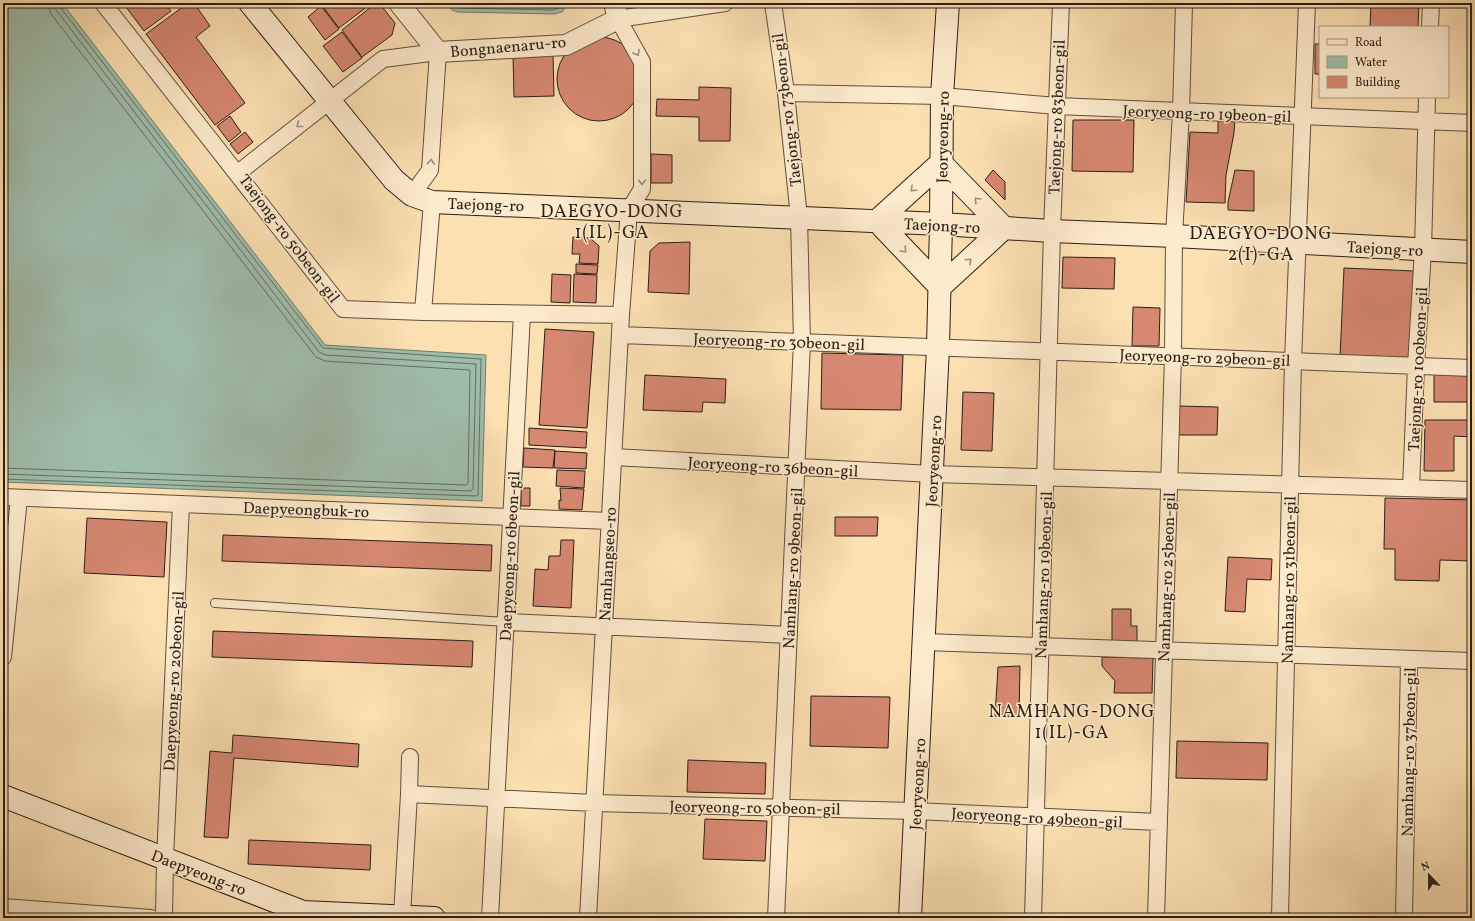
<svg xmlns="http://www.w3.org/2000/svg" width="1475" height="921" viewBox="0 0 1475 921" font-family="Vollkorn,serif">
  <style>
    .water { fill: #9fbdab; stroke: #707d6f }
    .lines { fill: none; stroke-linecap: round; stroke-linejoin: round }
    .shore { stroke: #646e60; stroke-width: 1 }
    .building { fill: #d78872; stroke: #2a1e16 }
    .service-casing { stroke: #5e4e3d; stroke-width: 10 }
    .minor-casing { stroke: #5e4e3d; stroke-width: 18 }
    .tertiary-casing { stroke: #5e4e3d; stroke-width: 22 }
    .secondary-casing { stroke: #2a1e16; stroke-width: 24 }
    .service { stroke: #fdebcd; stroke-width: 8 }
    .minor { stroke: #fdebcd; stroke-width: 16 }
    .tertiary { stroke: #fdebcd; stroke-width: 20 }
    .secondary { stroke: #fdebcd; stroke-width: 22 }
    .oneway { stroke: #9e8f7b }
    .labels { text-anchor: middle; stroke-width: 3; stroke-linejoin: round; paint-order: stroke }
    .street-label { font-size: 16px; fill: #2a1e16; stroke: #fdebcd }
    .quarter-label { font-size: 18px; letter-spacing: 1px; fill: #2a1e16; stroke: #fdebcd }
  </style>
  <rect width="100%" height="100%" fill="#fce0b2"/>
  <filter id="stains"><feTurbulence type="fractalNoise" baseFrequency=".005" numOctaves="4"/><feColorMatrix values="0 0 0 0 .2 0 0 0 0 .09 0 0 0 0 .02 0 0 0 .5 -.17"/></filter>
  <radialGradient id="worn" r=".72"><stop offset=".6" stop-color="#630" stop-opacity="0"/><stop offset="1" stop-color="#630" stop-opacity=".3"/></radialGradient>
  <path class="water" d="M 3,3 L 62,3 L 325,345 L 486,355 L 482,501 L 3,482 Z
    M 447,3 L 568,3 L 562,12 L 554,14 L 458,12 L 452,10 Z"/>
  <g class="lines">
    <path class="shore" d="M 452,3 L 455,7 L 459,8 L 553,10 L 559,8 L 563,3
      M 459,3 L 553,4 L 557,3
      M 3,468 L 466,485 L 468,483 L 470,370 L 325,361 L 316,357 L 51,14 L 48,3
      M 3,474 L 471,491 L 473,489 L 476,364 L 325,355 L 319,352 L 56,10 L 54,3
      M 3,479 L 476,496 L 478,495 L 481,359 L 323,348 L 60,7 L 59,3"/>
  </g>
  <path class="building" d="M 123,3 L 165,3 L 171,11 L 144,31 Z
    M 188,3 L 194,3 L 210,26 L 196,37 L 245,103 L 215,125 L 146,34 Z
    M 320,3 L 372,3 L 339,28 Z
    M 376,3 L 379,3 L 395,23 L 392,35 L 362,57 L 342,30 Z
    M 1371,3 L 1419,4 L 1418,27 L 1370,27 Z
    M 321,6 L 339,29 L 325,40 L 308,17 Z
    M 342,32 L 362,58 L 343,72 L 323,46 Z
    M557 79a42 42 0 1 1 84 0a42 42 0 1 1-84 0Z
    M 1315,44 L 1320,44 L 1320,74 L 1315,74 Z
    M 553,55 L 554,96 L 514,97 L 513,56 Z
    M 699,87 L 731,88 L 730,141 L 699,141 L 699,117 L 656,116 L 657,99 L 699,100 Z
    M 230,116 L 241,132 L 229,142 L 217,126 Z
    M 1218,118 L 1235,118 L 1234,133 L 1226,175 L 1225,203 L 1186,202 L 1190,132 L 1218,133 Z
    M 1073,120 L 1134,120 L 1133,172 L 1072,171 Z
    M 245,132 L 253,142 L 238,154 L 230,144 Z
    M 651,154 L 672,155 L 672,183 L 651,183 Z
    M 993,170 L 1005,182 L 1005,200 L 985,180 Z
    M 1235,170 L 1254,171 L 1254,211 L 1228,210 L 1228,202 Z
    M 573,237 L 590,238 L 599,246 L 598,264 L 579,263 L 580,254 L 572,254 Z
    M 690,242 L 689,294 L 648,292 L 650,251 L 659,243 Z
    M 1063,257 L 1115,258 L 1114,289 L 1062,288 Z
    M 576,264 L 598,265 L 597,274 L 576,273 Z
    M 1344,268 L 1414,271 L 1409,361 L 1340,358 Z
    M 552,274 L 571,275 L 570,303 L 551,302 Z
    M 574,274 L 597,275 L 596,303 L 573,302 Z
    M 1133,307 L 1160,308 L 1159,346 L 1132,346 Z
    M 545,329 L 594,332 L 587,428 L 539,425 Z
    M 822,353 L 903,355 L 901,410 L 821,409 Z
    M 1434,373 L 1468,373 L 1468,402 L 1434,402 Z
    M 645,375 L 726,379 L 725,403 L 703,402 L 702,412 L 643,410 Z
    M 963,392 L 994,393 L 992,451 L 961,450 Z
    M 1179,406 L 1218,407 L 1217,435 L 1178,435 Z
    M 1425,420 L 1472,420 L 1472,437 L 1454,436 L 1454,471 L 1424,471 Z
    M 529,428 L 587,432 L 586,448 L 529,445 Z
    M 524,448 L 555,450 L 553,468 L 523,467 Z
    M 555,451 L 587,453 L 586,469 L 554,468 Z
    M 557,470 L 585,471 L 584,488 L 556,486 Z
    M 521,488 L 530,488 L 530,506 L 521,506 Z
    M 560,488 L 584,489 L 582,510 L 559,509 L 559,500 L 561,501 Z
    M 1385,498 L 1472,500 L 1472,561 L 1440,560 L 1439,581 L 1395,580 L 1395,549 L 1384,549 Z
    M 835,517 L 878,517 L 877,536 L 835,536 Z
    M 87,518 L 167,522 L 164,577 L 84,573 Z
    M 223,535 L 492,545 L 491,571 L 222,561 Z
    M 561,540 L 574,540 L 571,608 L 533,606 L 535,569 L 548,570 L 549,556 L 560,556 Z
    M 1228,557 L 1272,559 L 1271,580 L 1247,579 L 1245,612 L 1225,611 Z
    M 1112,609 L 1131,609 L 1131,626 L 1137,626 L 1137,642 L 1112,641 Z
    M 213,631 L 473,641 L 472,667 L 212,657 Z
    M 1102,657 L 1153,658 L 1152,693 L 1114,693 L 1115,681 L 1102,666 Z
    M 1020,666 L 1019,717 L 995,716 L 998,667 Z
    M 811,696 L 890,697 L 888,748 L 810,746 Z
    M 233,735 L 359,744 L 358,767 L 234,758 L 228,838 L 204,837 L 210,751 L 232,753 Z
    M 1177,741 L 1268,743 L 1267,780 L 1176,778 Z
    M 688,760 L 766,763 L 765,794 L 687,792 Z
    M 705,819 L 767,821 L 765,861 L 703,859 Z
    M 249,840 L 371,845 L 370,870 L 248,864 Z"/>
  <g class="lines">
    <defs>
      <path id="service" d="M 215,603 L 506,622"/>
      <path id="minor" d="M 103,3 L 343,309 L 423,312 L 621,315
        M 773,3 L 786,93 L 799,217 L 802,342 L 776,918
        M 1430,27 L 1431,3
        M 786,93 L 942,96 L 1057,106 L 1472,123
        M 238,173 L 383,59 L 438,52 L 430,170 L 412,195
        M 423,312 L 432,202
        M 620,335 L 1472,368
        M 613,457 L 932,474 L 1472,490
        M 1411,488 L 1416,366 L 1423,250 L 1427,97
        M 3,497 L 610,521
        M 506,622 L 789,635
        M 924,642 L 1472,661
        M 3,657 L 19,498
        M 409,794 L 594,803 L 915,811 L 1159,822
        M 3,907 L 151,918
        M 402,916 L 409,794 L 410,757
        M 164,918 L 165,859 L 181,504
        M 490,918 L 522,314
        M 588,918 L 621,315 L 629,210 L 642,189 L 642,62 L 618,19 L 725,3
        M 1033,918 L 1052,231 L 1061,3
        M 1156,918 L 1173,356 L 1174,236 L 1181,112 L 1184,3
        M 1280,918 L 1293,361 L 1307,3
        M 1404,918 L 1409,659"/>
      <path id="tertiary" d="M 399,3 L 438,52 L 566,45 L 618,19 L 614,3"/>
      <path id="secondary" d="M 250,3 L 394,180 L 412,195 L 432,202 L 941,224 L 1052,231 L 1174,236 L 1472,252
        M 941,163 L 1004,228
        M 877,221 L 940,287
        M 877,221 L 941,163
        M 940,287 L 1004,228
        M 3,796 L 303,912 L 434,918
        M 910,918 L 938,347 L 941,224 L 942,96 L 948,3"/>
    </defs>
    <use href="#service" class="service-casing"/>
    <use href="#minor" class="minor-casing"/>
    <use href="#tertiary" class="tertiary-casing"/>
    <use href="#secondary" class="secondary-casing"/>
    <use href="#service" class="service"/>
    <use href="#minor" class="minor"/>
    <use href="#tertiary" class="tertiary"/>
    <use href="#secondary" class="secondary"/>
  </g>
  <defs><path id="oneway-chevron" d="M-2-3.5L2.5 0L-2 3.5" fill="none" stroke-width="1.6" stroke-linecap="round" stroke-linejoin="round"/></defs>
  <g class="oneway">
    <use href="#oneway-chevron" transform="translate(637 53) rotate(61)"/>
    <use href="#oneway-chevron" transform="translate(299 125) rotate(142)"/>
    <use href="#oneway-chevron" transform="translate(431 162) rotate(-86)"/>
    <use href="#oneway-chevron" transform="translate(642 182) rotate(90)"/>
    <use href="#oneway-chevron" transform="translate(913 189) rotate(138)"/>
    <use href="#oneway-chevron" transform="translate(977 200) rotate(-134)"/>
    <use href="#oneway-chevron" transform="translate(904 250) rotate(46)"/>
    <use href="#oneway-chevron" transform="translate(969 261) rotate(-43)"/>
  </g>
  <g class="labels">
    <g class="street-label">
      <text transform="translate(508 46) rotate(-5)" y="6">Bongnaenaru-ro</text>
      <text transform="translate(786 110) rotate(-97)" y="6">Taejong-ro 73beon-gil</text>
      <text transform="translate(1207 113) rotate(2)" y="6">Jeoryeong-ro 19beon-gil</text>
      <text transform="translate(1056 117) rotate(-88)" y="6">Taejong-ro 83beon-gil</text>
      <text transform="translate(942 137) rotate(-89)" y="6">Jeoryeong-ro</text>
      <text transform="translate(486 204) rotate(2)" y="6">Taejong-ro</text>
      <text transform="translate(942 225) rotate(3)" y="6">Taejong-ro</text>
      <text transform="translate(290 238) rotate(53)" y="6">Taejong-ro 50beon-gil</text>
      <text transform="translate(1385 248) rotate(3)" y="6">Taejong-ro</text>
      <text transform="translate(779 341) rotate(2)" y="6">Jeoryeong-ro 30beon-gil</text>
      <text transform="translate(1205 357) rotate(2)" y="6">Jeoryeong-ro 29beon-gil</text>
      <text transform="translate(1417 369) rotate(-87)" y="6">Taejong-ro 100beon-gil</text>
      <text transform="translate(933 461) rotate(-87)" y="6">Jeoryeong-ro</text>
      <text transform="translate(773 466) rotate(3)" y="6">Jeoryeong-ro 36beon-gil</text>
      <text transform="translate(306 509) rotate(2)" y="6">Daepyeongbuk-ro</text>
      <text transform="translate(509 556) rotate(-87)" y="6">Daepyeong-ro 6beon-gil</text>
      <text transform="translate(607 564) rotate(-87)" y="6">Namhangseo-ro</text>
      <text transform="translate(792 568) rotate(-87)" y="6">Namhang-ro 9beon-gil</text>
      <text transform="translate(1043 575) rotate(-88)" y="6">Namhang-ro 19beon-gil</text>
      <text transform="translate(1166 577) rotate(-88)" y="6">Namhang-ro 25beon-gil</text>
      <text transform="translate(1288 580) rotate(-89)" y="6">Namhang-ro 31beon-gil</text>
      <text transform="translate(173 681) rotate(-87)" y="6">Daepyeong-ro 20beon-gil</text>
      <text transform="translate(1408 752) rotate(-89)" y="6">Namhang-ro 37beon-gil</text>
      <text transform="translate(917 784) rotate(-87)" y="6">Jeoryeong-ro</text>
      <text transform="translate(755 807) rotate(1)" y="6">Jeoryeong-ro 50beon-gil</text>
      <text transform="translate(1037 817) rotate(3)" y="6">Jeoryeong-ro 49beon-gil</text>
      <text transform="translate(199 872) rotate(21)" y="6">Daepyeong-ro</text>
    </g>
    <g class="quarter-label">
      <text x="612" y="217">DAEGYO-DONG<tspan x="612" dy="21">1(IL)-GA</tspan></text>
      <text x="1261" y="239">DAEGYO-DONG<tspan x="1261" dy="21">2(I)-GA</tspan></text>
      <text x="1072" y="717">NAMHANG-DONG<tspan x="1072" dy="21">1(IL)-GA</tspan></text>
    </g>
  </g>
  <rect width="1475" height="921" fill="none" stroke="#fce0b2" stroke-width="16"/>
  <rect x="4" y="4" width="1467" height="913" fill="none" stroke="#2a1e16" stroke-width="2"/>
  <rect x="8" y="8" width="1459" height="905" fill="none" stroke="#2a1e16"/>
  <rect x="1319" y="26" width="130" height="72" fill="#fdebcd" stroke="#a99984"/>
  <rect x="1327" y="39" width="20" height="6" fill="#fdebcd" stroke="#a99984"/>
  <text x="1355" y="46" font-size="12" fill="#2a1e16">Road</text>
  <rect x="1327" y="56" width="20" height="12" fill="#9fbdab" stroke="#a99984"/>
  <text x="1355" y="66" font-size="12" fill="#2a1e16">Water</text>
  <rect x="1327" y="76" width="20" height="12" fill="#d78872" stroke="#a99984"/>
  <text x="1355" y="86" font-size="12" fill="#2a1e16">Building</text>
  <g transform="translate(1429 875) rotate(338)" stroke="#fdebcd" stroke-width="3" paint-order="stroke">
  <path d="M0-3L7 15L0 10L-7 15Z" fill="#2a1e16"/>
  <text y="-6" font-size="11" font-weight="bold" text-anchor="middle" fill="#2a1e16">N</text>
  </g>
  <rect width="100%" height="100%" filter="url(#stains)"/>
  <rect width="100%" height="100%" fill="url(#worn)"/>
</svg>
